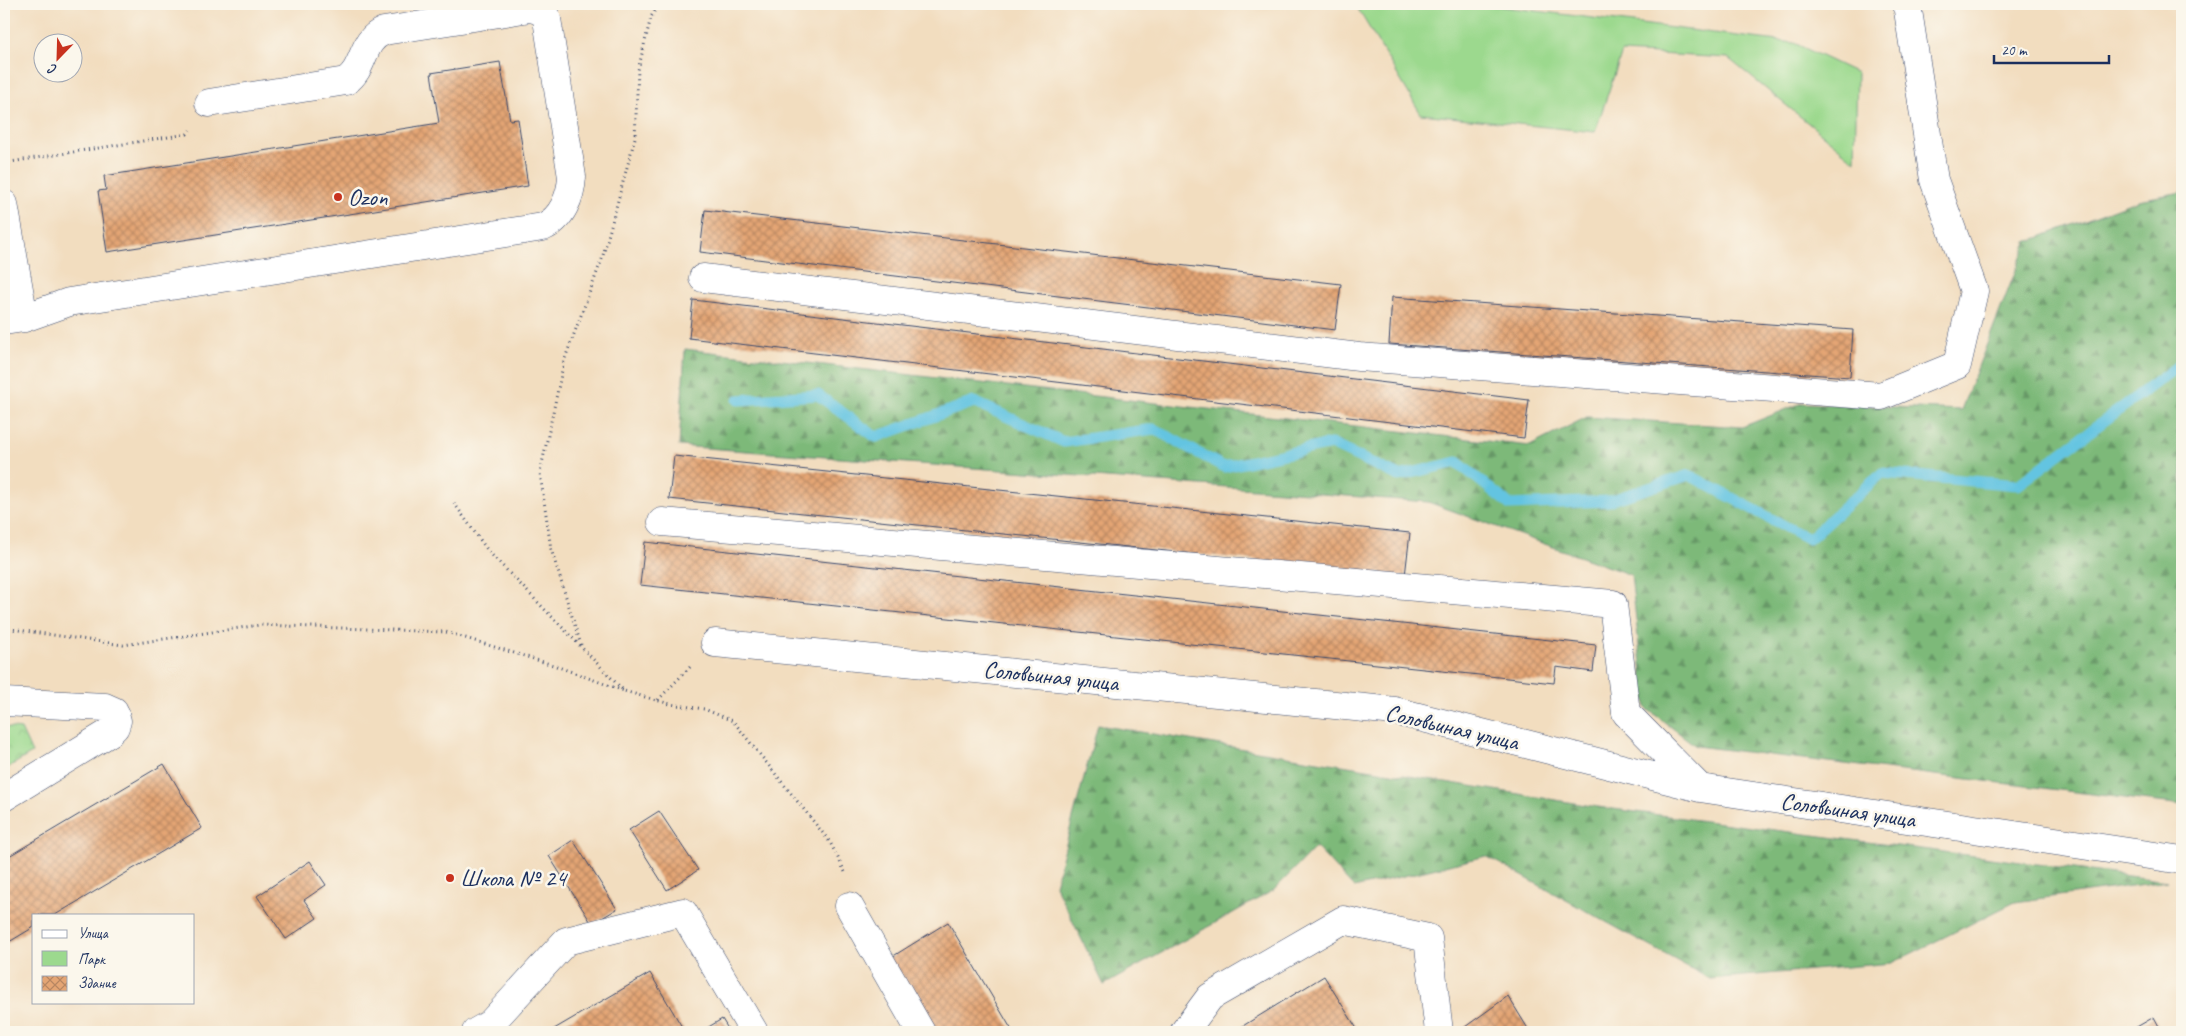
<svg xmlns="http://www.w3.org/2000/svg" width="2186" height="1036" viewBox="0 0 2186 1036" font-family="Caveat,sans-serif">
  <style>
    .green { fill: #9cd98e; stroke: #5c8476 }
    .forest { fill: url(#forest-firs); stroke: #4c746c }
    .park { fill: url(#park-crowns); stroke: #5c8476 }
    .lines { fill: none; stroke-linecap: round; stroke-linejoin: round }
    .stream { stroke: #63c4e1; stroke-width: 11 }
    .building { fill: url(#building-cross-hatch) }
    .minor-casing { stroke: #3b496d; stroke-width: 29 }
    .path { stroke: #3b496d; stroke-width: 3; stroke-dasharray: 1 4; stroke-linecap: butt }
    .minor { stroke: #fff; stroke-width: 28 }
    .poi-dot { fill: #c8321e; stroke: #fbf7ec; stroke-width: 2 }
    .labels { text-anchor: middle; stroke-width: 5; stroke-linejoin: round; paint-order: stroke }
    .poi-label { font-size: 24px; fill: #1b2f5e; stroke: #fbf7ec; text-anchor: start }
    .street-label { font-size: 24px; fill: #1b2f5e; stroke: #fbf7ec }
  </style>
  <defs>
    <pattern id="forest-firs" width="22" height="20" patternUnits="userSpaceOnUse" patternTransform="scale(1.25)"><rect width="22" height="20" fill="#7db979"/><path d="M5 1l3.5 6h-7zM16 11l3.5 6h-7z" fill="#669766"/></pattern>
    <pattern id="park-crowns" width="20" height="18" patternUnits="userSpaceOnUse" patternTransform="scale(1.25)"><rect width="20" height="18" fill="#9cd98e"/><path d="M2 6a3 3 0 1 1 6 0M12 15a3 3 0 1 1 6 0" fill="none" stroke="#86bb7d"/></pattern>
    <pattern id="building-cross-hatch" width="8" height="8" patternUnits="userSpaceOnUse" patternTransform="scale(1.25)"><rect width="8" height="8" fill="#e4a574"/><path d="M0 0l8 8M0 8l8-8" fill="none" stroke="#b88762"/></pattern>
  </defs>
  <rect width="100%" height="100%" fill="#fbf7ec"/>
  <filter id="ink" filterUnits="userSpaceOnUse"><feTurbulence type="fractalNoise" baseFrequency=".02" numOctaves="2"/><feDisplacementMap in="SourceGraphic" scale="10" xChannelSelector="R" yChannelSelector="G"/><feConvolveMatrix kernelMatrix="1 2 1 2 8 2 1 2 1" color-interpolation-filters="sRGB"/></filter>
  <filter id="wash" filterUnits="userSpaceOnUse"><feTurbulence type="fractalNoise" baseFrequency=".0096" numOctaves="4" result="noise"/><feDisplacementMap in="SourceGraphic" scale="20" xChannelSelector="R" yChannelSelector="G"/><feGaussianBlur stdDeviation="1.12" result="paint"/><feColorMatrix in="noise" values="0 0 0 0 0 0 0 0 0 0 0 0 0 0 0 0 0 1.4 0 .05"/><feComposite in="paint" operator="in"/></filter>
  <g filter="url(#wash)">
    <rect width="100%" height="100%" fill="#f2ddbf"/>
    <path class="green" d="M 1355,4 L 1480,4 L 1794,43 L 1857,73 L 1855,161 L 1728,58 L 1622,52 L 1595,132 L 1421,114 Z"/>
    <path class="forest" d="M 2182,192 L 2182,805 L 1696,746 L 1646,708 L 1631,575 L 1428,502 L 679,446 L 685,349 L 1530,446 L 1587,417 L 1742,427 L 1802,403 L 1961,410 L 2027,242 L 2138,200 Z
      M 1098,725 L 1598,807 L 2167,881 L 2015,902 L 1892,963 L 1710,979 L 1486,856 L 1354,888 L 1316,847 L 1274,890 L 1104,985 L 1055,885 Z"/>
    <path class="park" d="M 4,727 L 21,729 L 32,753 L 4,770 Z"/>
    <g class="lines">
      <path class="stream" d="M 738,400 L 818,395 L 876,437 L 974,402 L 1064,442 L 1154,429 L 1224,467 L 1331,444 L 1399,476 L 1457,462 L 1510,505 L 1609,501 L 1689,475 L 1809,539 L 1882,473 L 2018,485 L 2182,363"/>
    </g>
    <g id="blocks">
      <path class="building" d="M 500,62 L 510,120 L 518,119 L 528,186 L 107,252 L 98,191 L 106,190 L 104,176 L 439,123 L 431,73 Z
        M 705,210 L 1341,284 L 1335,330 L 700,252 Z
        M 1392,297 L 1853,330 L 1850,377 L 1389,344 Z
        M 693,300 L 1529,400 L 1524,438 L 689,338 Z
        M 674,456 L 1410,533 L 1405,576 L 669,499 Z
        M 645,542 L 1596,645 L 1593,672 L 1556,667 L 1554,683 L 640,585 Z
        M 164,764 L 202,828 L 55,915 L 34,915 L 34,927 L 4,945 L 4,859 Z
        M 659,811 L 698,870 L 667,890 L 629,830 Z
        M 573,840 L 617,909 L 592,924 L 549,856 Z
        M 310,861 L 326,885 L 304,900 L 317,918 L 286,939 L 257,896 Z
        M 948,922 L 1013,1032 L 929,1032 L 887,960 Z
        M 650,973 L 685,1032 L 549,1032 Z
        M 1324,976 L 1359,1032 L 1233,1032 Z
        M 1508,996 L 1530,1032 L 1458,1032 Z
        M 2154,1017 L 2162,1032 L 2128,1032 Z
        M 722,1019 L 730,1032 L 700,1032 Z"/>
    </g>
  </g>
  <g filter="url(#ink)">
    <use href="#blocks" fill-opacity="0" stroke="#3b496d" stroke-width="1"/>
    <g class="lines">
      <defs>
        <path id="minor" d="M 4,204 L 24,318 L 4,321
          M 703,278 L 1359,357 L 1881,396 L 1957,365 L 1974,291 L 1934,180 L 1907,4
          M 24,318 L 69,302 L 543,227 C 562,219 571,196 572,177 L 547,19 L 542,11 L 530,8 L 384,31 C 360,41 366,67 346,81 L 209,103
          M 662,522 L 1613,604 L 1626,713 L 1700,788
          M 715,643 L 1395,711 L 1700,788 L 2182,860
          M 4,702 L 105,707 L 114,711 L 117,721 L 115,727 L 109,733 L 4,797
          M 849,906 L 921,1032
          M 476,1032 L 490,1024 L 566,941 L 683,912 L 754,1032
          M 1184,1032 L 1210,997 L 1343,920 L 1428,938 L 1439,1032"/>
      </defs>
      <use href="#minor" class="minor-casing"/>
      <path class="path" d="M 4,163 L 187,134 L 190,130
        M 454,503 L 488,551 L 624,691 L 670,704 L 704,709 L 733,721 L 830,842 L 846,874
        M 4,628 L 123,645 L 260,625 L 446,632 L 553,665 L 624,691
        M 581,645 L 551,549 L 540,473 L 564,361 L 602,259 L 635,138 L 638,70 L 651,17 L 659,4
        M 658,700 L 691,666"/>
      <use href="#minor" class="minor"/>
    </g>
  </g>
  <g class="poi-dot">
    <circle cx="338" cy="197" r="5"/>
    <circle cx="450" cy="878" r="5"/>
  </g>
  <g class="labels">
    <g class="poi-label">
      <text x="348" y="205">Ozon</text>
      <text x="460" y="886">Школа № 24</text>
    </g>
    <g class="street-label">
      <text transform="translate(1051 676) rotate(6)" y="8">Соловьиная улица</text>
      <text transform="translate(1452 727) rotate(13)" y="8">Соловьиная улица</text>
      <text transform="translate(1848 810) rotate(8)" y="8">Соловьиная улица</text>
    </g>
  </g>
  <rect width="2186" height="1036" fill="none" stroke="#fbf7ec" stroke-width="20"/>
  <rect x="32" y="914" width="162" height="90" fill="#fbf7ec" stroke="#a1a7b3"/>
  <rect x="42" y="930" width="25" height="8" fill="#ffffff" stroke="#a1a7b3"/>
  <text x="78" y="938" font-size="15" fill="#1b2f5e">Улица</text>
  <rect x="42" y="951" width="25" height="15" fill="#9cd98e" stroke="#a1a7b3"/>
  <text x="78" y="964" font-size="15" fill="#1b2f5e">Парк</text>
  <rect x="42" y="976" width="25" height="15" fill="url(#building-cross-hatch)" stroke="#a1a7b3"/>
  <text x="78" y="988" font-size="15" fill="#1b2f5e">Здание</text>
  <g transform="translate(58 58) rotate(203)"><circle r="24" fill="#fbf7ec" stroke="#a1a7b3"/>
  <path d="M0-4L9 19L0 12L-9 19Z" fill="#c8321e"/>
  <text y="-8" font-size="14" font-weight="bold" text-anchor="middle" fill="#1b2f5e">С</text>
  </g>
  <path d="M1994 55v8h115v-8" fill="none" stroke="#1b2f5e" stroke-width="2.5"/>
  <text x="2001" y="55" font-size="15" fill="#1b2f5e" stroke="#fbf7ec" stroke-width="4" paint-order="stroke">20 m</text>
</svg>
